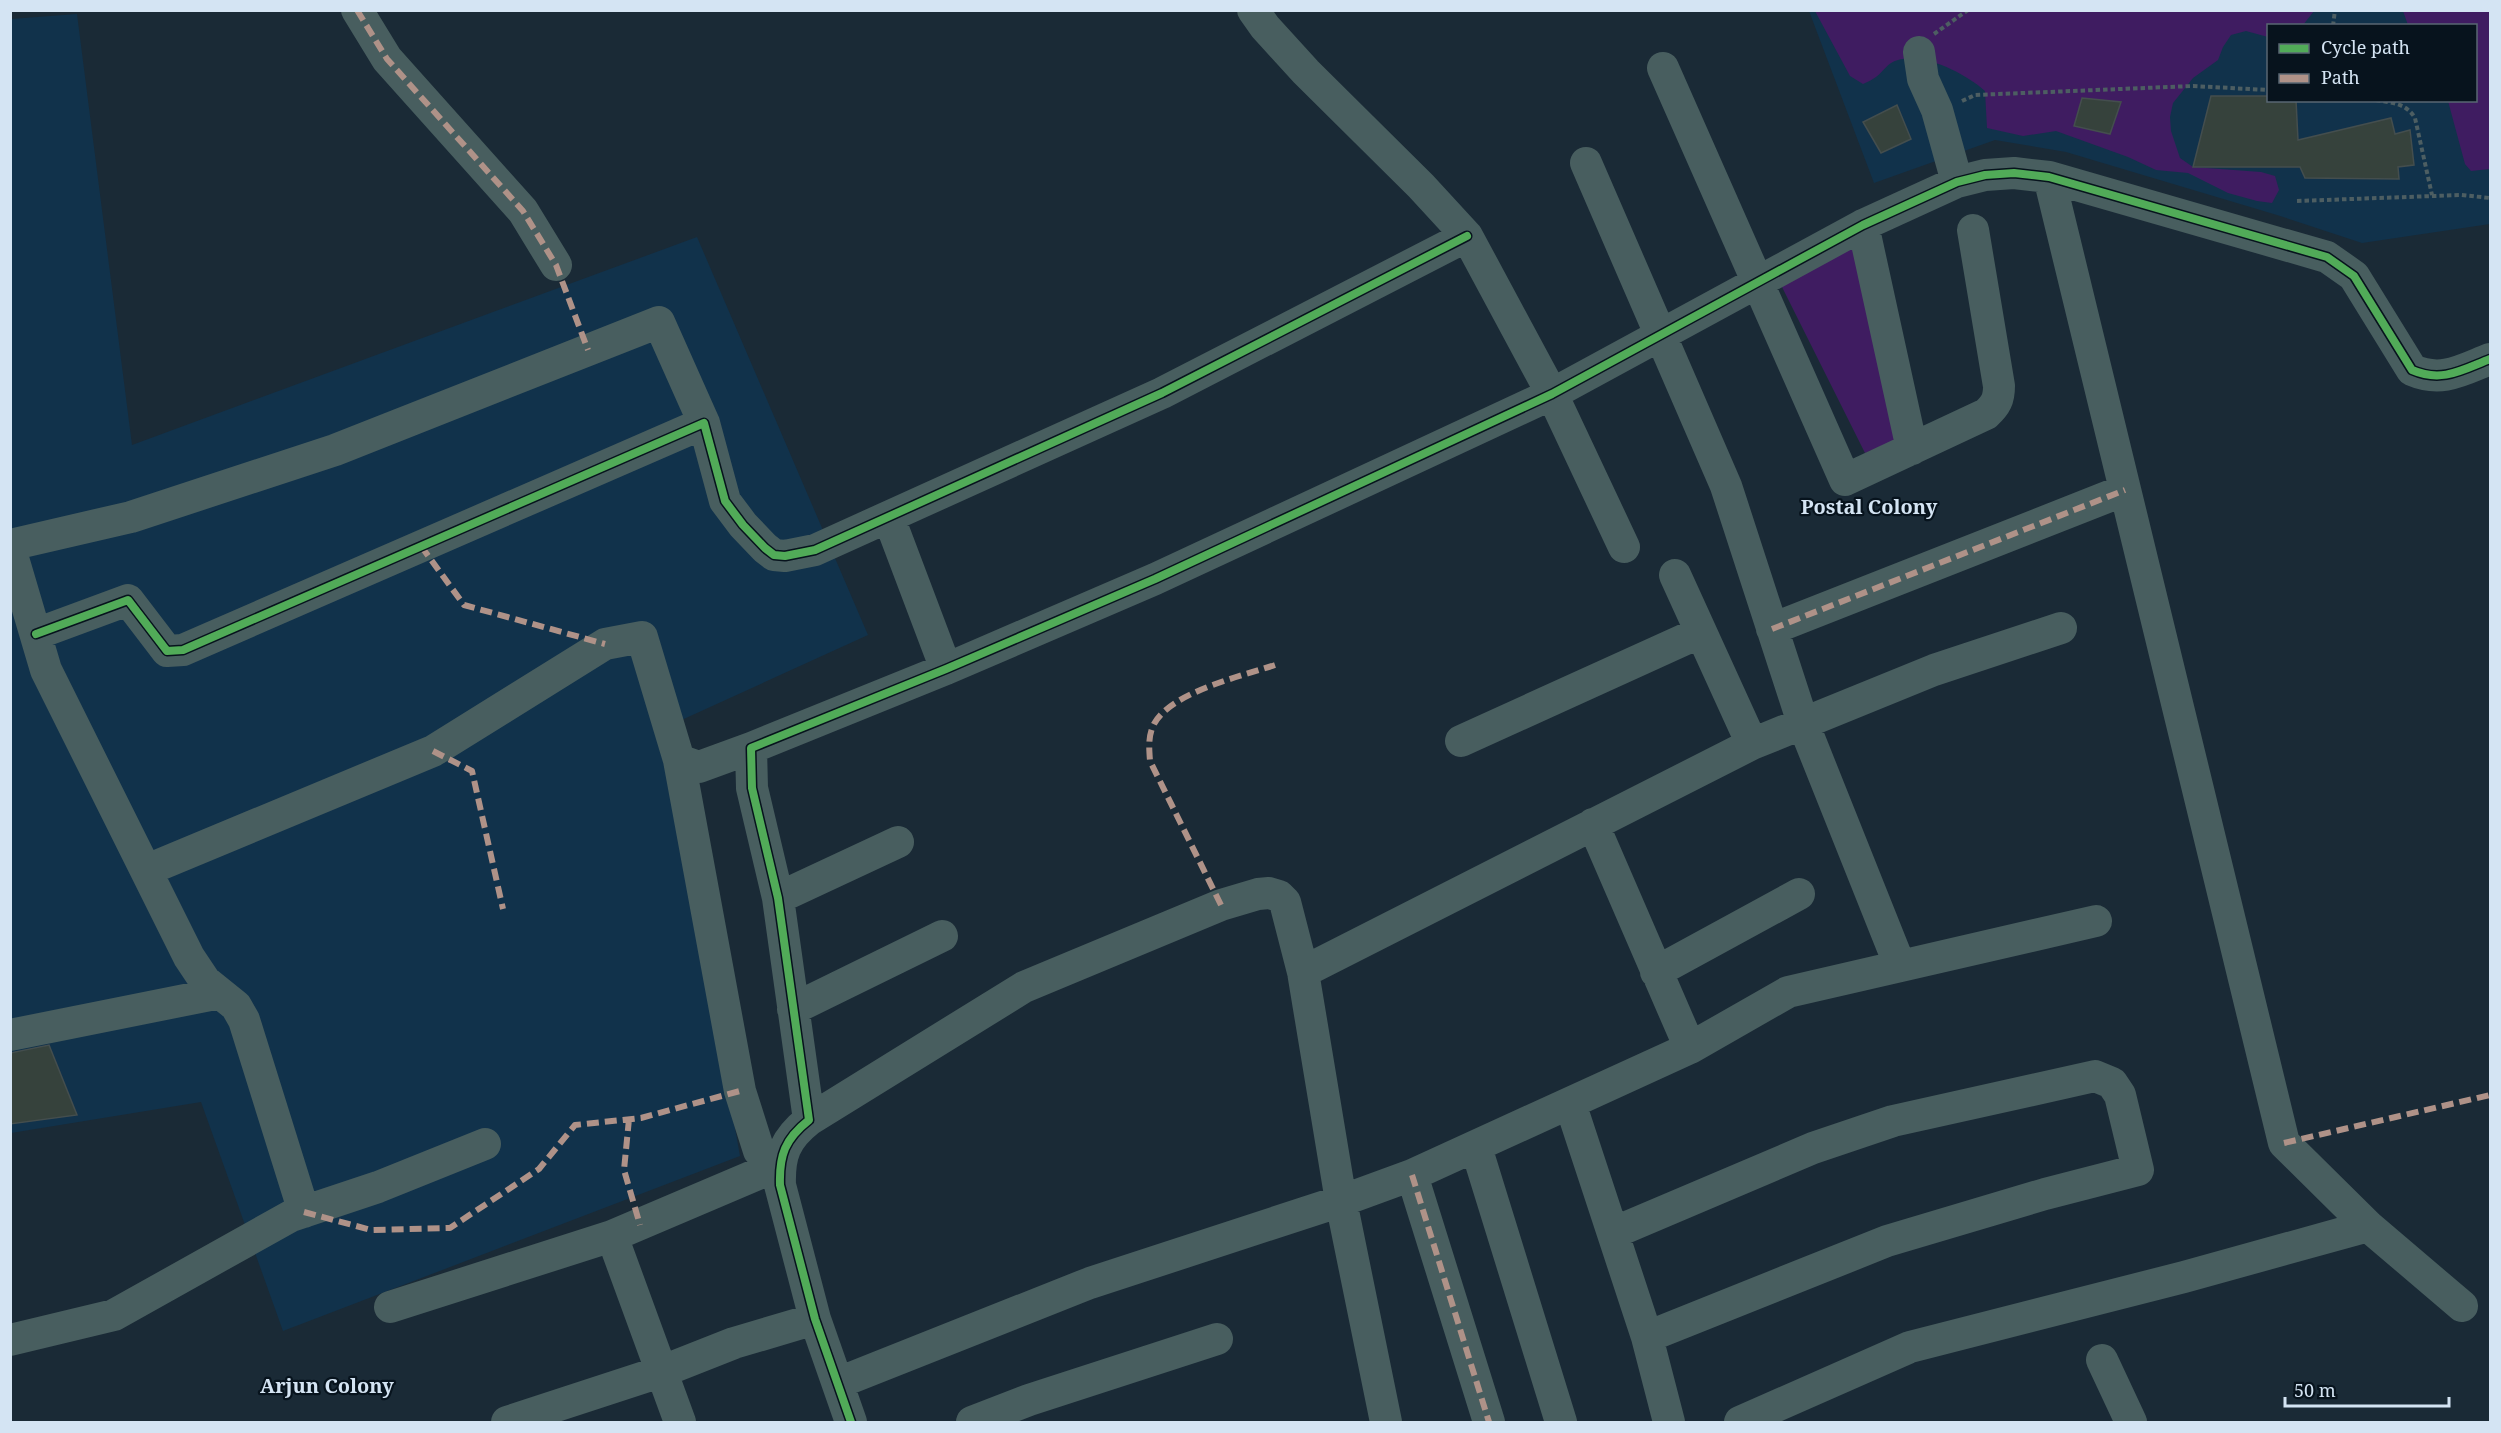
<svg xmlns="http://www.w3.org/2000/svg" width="2501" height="1433" viewBox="0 0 2501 1433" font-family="'Noto Serif',serif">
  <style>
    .built { fill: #11324b; fill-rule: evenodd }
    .green { fill: #3f1c61 }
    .building { fill: #36423c; stroke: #444e4e; stroke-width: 1.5 }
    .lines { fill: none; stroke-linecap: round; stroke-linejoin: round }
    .path { stroke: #4d5e62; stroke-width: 4; stroke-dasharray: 4.5 3; stroke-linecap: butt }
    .minor { stroke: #485e5f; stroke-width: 32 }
    .quiet { stroke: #af9288; stroke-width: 6; stroke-dasharray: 12 6; stroke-linecap: butt }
    .cycleway-casing { stroke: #07131d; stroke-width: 11 }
    .cycleway { stroke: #51ab58; stroke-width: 8 }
    .labels { text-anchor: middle; stroke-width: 4.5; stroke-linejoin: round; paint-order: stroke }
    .neighbourhood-label { font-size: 20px; font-weight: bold; fill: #d4e4f3; stroke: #07131d }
  </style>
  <rect width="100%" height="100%" fill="#1a2a36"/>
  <path class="built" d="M 1809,11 L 2490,11 L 2490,224 L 2362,243 L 2277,215 L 2066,152 L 1995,140 L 1874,183 ZM 2268,26 L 2476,26 L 2476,100 L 2268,100 Z
    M 77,14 L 132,445 L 697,237 L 868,635 L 664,728 L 740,1156 L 283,1331 L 201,1102 L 11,1133 L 11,19 Z"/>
  <path class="green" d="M 1815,11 L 2314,11 L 2303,25 L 2268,26 L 2268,37 L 2246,31 L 2231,35 L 2223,47 L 2218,60 L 2193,78 L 2173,103 L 2170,117 L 2171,131 L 2180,158 L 2193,167 L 2261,172 L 2275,176 L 2279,190 L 2272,203 L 2257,201 L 2228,193 L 2188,173 L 2156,170 L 2128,157 L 2056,131 L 2023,136 L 1987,128 L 1985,91 C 1966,74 1924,52 1898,60 C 1887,63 1884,71 1876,77 C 1872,80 1867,82 1863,84 L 1850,76 Z
    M 2403,11 L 2490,11 L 2490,169 L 2471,171 L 2465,164 L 2448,101 L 2476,100 L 2476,26 L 2408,25 Z
    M 1859,240 L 1900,438 L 1865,453 L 1778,279 Z"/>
  <path class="building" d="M 2211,96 L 2268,96 L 2268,100 L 2296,100 L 2298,140 L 2391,118 L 2395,134 L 2410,130 L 2414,165 L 2398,167 L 2399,179 L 2305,178 L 2300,167 L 2193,167 Z
    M 2082,98 L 2121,102 L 2110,134 L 2074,126 Z
    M 1897,105 L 1911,139 L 1881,153 L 1863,122 Z
    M 49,1045 L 77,1115 L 10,1124 L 10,1053 Z"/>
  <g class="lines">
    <path class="path" d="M 2333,26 L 2335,10
      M 1934,34 L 1968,10
      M 2376,100 C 2392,103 2406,103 2415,118 L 2432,195
      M 1962,101 L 1975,95 L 2193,86 L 2268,90
      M 2297,201 L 2461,195 L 2490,198"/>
    <path class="minor" d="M 357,10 L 387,59 L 523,211 L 556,265
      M 1253,10 L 1265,27 L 1306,72 L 1421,186 L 1467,236 L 1552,394 L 1624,547
      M 1919,52 L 1923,79 L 1937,110 L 1957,182
      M 1663,68 L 1845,480 L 1986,414 C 1996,405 1999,399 1999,386 L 1973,230
      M 1586,163 L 1726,486 L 1803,723 L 1900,966
      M 2049,177 L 2284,1143 L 2368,1226 L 2462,1306
      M 1863,225 L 1912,449
      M 889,518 L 946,669
      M 10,545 L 131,517 L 335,450 L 659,322 L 704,423
      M 10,548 L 46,670 L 189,957 L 205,981 L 236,1006 L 244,1020 L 304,1212
      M 1675,575 L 1752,744
      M 1772,629 L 2125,490
      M 36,634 L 128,600 L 167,651 L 183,650 L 704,423 L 725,501 L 743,525 L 765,548 L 774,555 L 785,556 L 815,550 L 1162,393 L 1467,236
      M 1461,741 L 1701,632
      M 679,760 L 740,1091 L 759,1151 L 779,1165
      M 1593,824 L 1690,1048
      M 147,870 L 433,751 L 605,644 L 642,637 L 679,760 L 699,767 L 751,748
      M 778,898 L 898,842
      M 1303,972 L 1752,744 L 1934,670 L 2061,628
      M 1656,972 L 1799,894
      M 793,1009 L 942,936
      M 10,1035 L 220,993
      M 1570,1103 L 1647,1337 L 1669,1422
      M 809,1120 L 1024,987 L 1221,905 L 1258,894 L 1269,893 L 1279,896 L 1285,902 L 1303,972 L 1341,1201 L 1386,1422
      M 1476,1147 L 1561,1422
      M 1412,1175 L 1489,1422
      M 1613,1233 L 1813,1148 L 1893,1121 L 2095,1076 L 2112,1083 L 2120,1095 L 2138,1170 L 2045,1194 L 1887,1241 L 1647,1337
      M 612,1236 L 680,1422
      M 390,1307 L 612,1236 L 779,1165
      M 10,1340 L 114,1315 L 291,1216 L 378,1187 L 485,1144
      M 2102,1360 L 2131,1422
      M 838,1383 L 1090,1283 L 1341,1201 L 1412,1175 L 1690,1048 L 1788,992 L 2096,921
      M 507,1422 L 663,1371 L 734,1343 L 815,1319
      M 851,1422 L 815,1319 L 780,1185 C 779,1155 785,1139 809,1120 L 778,898 L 752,788 L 751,748 L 946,669 L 1155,579 L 1552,394 L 1863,225 L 1957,182 L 1985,175 L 2014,173 L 2049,177 L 2327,257 L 2354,276 L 2412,370 C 2442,383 2462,370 2490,359
      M 972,1422 L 1029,1400 L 1217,1339
      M 1740,1422 L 1910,1347 L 2184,1277 L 2368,1226"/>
    <path class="quiet" d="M 357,10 L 387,59 L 523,211 L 556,265 L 588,350
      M 421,546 L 464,605 L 605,644
      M 1772,629 L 2125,490
      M 433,751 L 472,771 L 503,909
      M 1221,905 L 1150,761 C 1149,747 1148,736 1154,724 C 1171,692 1242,676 1275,665
      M 629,1119 L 624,1170 L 640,1225
      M 2284,1143 L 2490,1095
      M 1412,1175 L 1489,1422
      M 304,1212 L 371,1230 L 450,1228 L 539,1169 L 575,1125 L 641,1118 L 740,1091"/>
    <defs>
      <path id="cycleway" d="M 36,634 L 128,600 L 167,651 L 183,650 L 704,423 L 725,501 L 743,525 L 765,548 L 774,555 L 785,556 L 815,550 L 1162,393 L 1467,236
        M 851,1422 L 815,1319 L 780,1185 C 779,1155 785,1139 809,1120 L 778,898 L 752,788 L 751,748 L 946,669 L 1155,579 L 1552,394 L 1863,225 L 1957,182 L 1985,175 L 2014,173 L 2049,177 L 2327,257 L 2354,276 L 2412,370 C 2442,383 2462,370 2490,359"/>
    </defs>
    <use href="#cycleway" class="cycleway-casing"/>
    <use href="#cycleway" class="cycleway"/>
  </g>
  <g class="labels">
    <g class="neighbourhood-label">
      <text x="1869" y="514">Postal Colony</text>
      <text x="327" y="1393">Arjun Colony</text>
    </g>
  </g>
  <rect width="2501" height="1433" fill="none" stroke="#d4e4f3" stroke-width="24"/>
  <rect x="2267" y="24" width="210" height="78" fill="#07131d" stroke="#596773" stroke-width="1.5"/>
  <rect x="2279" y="44" width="30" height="9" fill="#51ab58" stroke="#596773" stroke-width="1.5"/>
  <text x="2321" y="54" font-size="18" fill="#d4e4f3">Cycle path</text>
  <rect x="2279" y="74" width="30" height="9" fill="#af9288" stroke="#596773" stroke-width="1.5"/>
  <text x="2321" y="84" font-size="18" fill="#d4e4f3">Path</text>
  <path d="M2285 1397v9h164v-9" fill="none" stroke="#d4e4f3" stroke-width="3"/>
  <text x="2294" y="1397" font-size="18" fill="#d4e4f3" stroke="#07131d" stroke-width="4.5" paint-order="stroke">50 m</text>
</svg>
